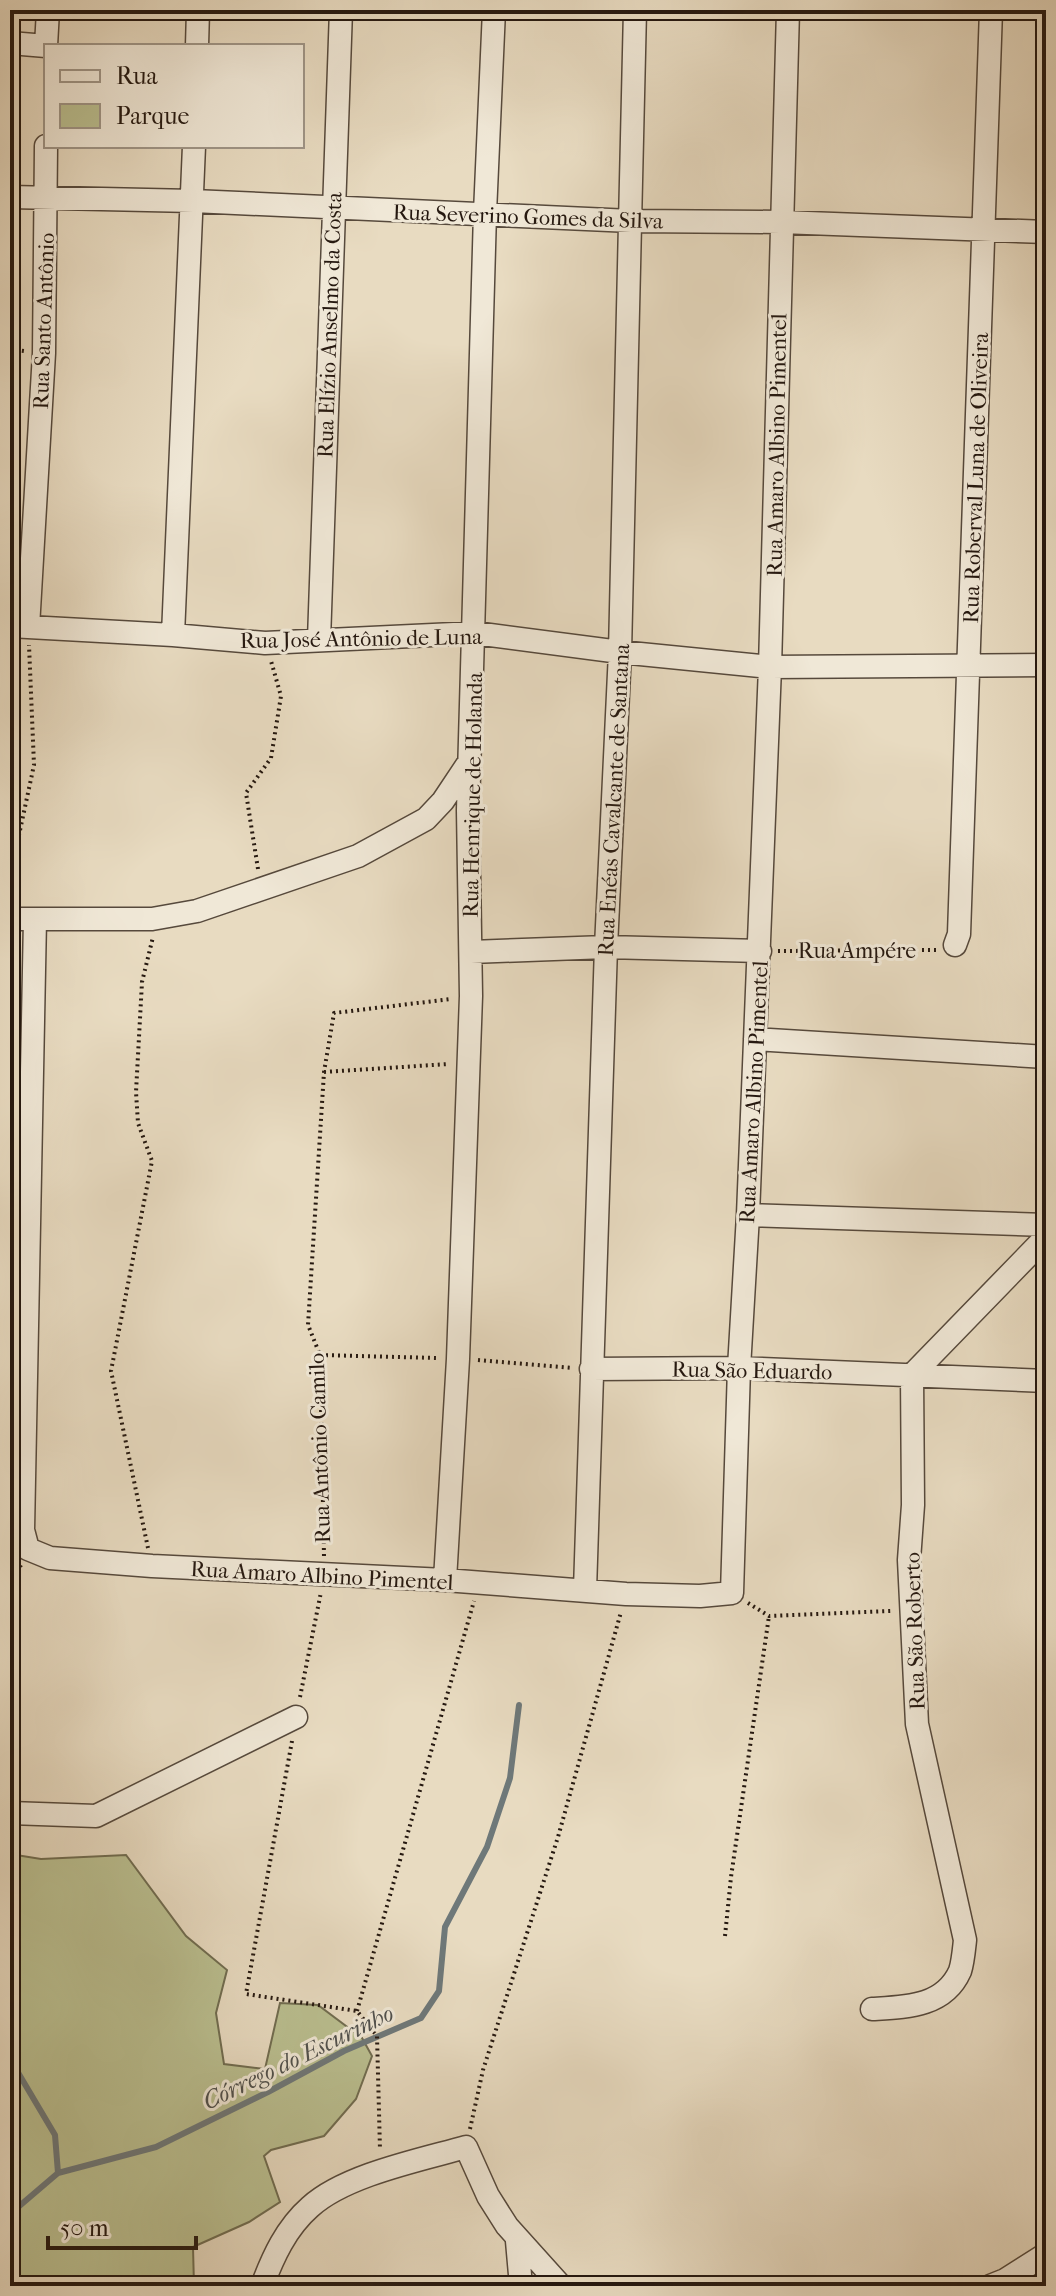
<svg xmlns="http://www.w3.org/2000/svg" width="1056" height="2296" viewBox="0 0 1056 2296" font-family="'IM FELL French Canon',serif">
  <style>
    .green { fill: #babf90; stroke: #706c50; stroke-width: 2 }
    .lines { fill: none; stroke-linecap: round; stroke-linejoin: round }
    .stream { stroke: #6e7879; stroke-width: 6 }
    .minor-casing { stroke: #56493c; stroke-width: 25 }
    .path { stroke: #251810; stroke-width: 4; stroke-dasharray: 2 4; stroke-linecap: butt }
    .minor { stroke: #f0e8d7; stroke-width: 22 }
    .labels { text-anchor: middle; stroke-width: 6; stroke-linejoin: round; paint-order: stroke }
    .street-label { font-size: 22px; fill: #251810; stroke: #f0e8d7 }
    .water-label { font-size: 24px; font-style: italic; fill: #4f504d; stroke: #f0e8d7 }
  </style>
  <rect width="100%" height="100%" fill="#e8dbc1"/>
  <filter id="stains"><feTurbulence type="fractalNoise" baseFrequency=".0025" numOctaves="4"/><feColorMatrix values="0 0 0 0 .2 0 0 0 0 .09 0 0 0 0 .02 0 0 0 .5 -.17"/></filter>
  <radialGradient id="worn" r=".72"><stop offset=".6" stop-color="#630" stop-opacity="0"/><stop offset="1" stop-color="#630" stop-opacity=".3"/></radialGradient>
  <path class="green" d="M 10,1854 L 41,1859 L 126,1855 L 186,1936 L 227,1970 L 216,2013 L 224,2064 L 265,2069 L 280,2003 L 318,2005 L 362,2038 L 372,2056 L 356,2099 L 324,2136 L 271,2150 L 264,2156 L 280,2202 L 249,2222 L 193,2247 L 194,2286 L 111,2286 L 108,2283 L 98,2286 L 17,2286 L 10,2273 Z"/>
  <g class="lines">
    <path class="stream" d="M 10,2059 L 55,2135 L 58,2173 L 10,2214
      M 58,2173 L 156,2147 L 268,2092 L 344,2051 L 421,2018 L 439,1991 L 445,1927 L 487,1847 L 510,1778 L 519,1705"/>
    <defs>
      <path id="minor" d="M 10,43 L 46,46
        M 46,46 L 48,10
        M 197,46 L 198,10
        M 10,197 L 193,201 L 631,221 L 781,222 L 1046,232
        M 10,626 L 173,635 L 265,643 L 475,633 L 620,652 L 770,667 L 1046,665
        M 28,627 L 44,353 L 46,146
        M 173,635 L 194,146
        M 319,640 L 341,10
        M 10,919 L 152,919 L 197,911 L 358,856 L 426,819 L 443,801 L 469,762
        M 35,919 L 23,1530 L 28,1549 L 50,1558 L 152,1566 L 445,1580 L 626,1594 L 700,1596 L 732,1593 L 739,1368 L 748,1215 L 770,667 L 788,10
        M 955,945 L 959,934 L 991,10
        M 471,952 L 606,947 L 760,951
        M 755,1039 L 1046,1057
        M 748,1215 L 1046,1225
        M 591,1369 L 739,1368 L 1046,1381
        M 445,1580 L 458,1359 L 471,996 L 468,810 L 485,213 L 494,10
        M 585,1590 L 606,947 L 620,652 L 635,10
        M 10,1813 L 96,1816 L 296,1717
        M 872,2009 C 906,2007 944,2007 960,1971 C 963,1962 964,1949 965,1940 L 917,1724 L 909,1560 L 913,1505 L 912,1375 L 1046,1237
        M 517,2241 L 521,2286
        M 262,2286 C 273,2257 286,2228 310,2207 C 345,2175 420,2160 466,2147 L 488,2196 L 507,2226 L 561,2286
        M 990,2286 L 1005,2280 L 1046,2254"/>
    </defs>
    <use href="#minor" class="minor-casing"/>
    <path class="path" d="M 10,349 L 24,351
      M 258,869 L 246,793 L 271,758 L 281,696 L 271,661
      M 10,877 L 34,765 L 29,645
      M 778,951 L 937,950
      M 324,1072 L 449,1064
      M 320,1355 L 437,1358
      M 478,1360 L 573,1368
      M 148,1548 L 111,1371 L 152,1161 L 138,1123 L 136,1092 L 142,982 L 153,937
      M 324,1556 L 320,1355 L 308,1325 L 324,1072 L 334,1013 L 451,999
      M 748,1603 L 769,1616 L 891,1611
      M 10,1636 L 11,1582 L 21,1565
      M 300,1697 L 321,1592
      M 292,1741 L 246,1994 L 357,2011 L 377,2036 L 380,2150
      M 725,1936 L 731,1877 L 769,1616
      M 357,2011 L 474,1601
      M 470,2129 L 483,2070 L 558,1837 L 621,1612"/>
    <use href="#minor" class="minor"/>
  </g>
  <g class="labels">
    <g class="street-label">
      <text transform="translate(528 216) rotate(2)" y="8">Rua Severino Gomes da Silva</text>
      <text transform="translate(43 321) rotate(-88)" y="8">Rua Santo Antônio</text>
      <text transform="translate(329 325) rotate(-88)" y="8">Rua Elízio Anselmo da Costa</text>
      <text transform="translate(776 445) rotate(-89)" y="8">Rua Amaro Albino Pimentel</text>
      <text transform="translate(975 478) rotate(-88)" y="8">Rua Roberval Luna de Oliveira</text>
      <text transform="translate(361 638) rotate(-1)" y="8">Rua José Antônio de Luna</text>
      <text transform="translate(472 795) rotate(-89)" y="8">Rua Henrique de Holanda</text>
      <text transform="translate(613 800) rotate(-87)" y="8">Rua Enéas Cavalcante de Santana</text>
      <text x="857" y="958">Rua Ampére</text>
      <text transform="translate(753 1092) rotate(-87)" y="8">Rua Amaro Albino Pimentel</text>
      <text transform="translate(752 1370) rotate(1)" y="8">Rua São Eduardo</text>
      <text transform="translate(319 1448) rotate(-92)" y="8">Rua Antônio Camilo</text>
      <text transform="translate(322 1575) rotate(3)" y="8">Rua Amaro Albino Pimentel</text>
      <text transform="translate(914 1631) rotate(-92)" y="8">Rua São Roberto</text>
    </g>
    <g class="water-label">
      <text transform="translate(298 2057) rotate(-26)" y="8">Córrego do Escurinho</text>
    </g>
  </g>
  <rect width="1056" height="2296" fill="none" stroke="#e8dbc1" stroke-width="40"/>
  <rect x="12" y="12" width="1032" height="2272" fill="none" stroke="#251810" stroke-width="4"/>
  <rect x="20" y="20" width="1016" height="2256" fill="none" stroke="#251810" stroke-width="2"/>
  <rect x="44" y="44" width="260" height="104" fill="#f0e8d7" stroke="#9f9587" stroke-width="2"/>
  <rect x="60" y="70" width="40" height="12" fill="#f0e8d7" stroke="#9f9587" stroke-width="2"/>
  <text x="116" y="84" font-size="24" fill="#251810">Rua</text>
  <rect x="60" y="104" width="40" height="24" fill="#babf90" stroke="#9f9587" stroke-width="2"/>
  <text x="116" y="124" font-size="24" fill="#251810">Parque</text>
  <path d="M48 2236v12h148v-12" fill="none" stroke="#251810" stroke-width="4"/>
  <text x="60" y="2236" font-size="24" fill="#251810" stroke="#f0e8d7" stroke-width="6" paint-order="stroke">50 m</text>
  <rect width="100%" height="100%" filter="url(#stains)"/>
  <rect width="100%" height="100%" fill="url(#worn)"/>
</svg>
